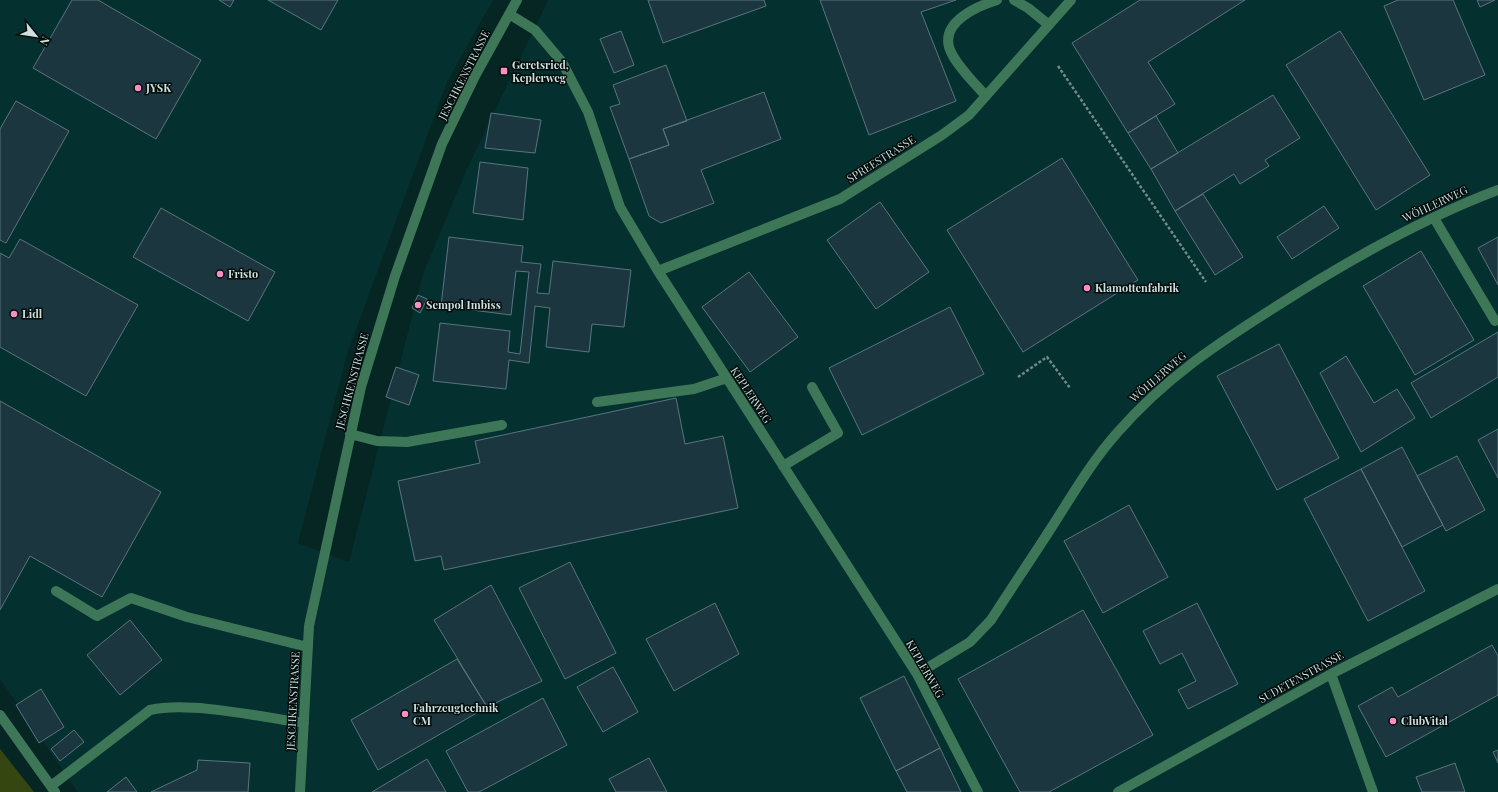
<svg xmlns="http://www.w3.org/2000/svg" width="1498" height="792" viewBox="0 0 1498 792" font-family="'Playfair Display',serif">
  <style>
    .built { fill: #04312f }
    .green { fill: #364610 }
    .building { fill: #1b363f; stroke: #58757f }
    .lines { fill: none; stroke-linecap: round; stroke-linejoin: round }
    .path { stroke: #728a88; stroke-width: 2.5; stroke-dasharray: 3 2; stroke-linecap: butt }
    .minor { stroke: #3e7757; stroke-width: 10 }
    .poi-dot { fill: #fd8ec0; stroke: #020c0b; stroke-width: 1.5 }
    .labels { text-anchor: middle; stroke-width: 3; stroke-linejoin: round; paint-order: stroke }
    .poi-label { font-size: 11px; font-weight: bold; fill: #cedfdd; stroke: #020c0b; text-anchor: start }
    .street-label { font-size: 11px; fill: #cedfdd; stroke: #020c0b }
  </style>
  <rect width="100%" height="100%" fill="#062624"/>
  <path class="built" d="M 0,0 L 493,0 L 447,82 L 347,354 L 298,543 L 349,562 L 423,274 L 466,171 L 548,0 L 1498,0 L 1498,792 L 78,792 L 0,679 Z"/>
  <path class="green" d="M 0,749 L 34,792 L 0,792 Z"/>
  <path class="building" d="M 72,0 L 98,0 L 201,60 L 156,139 L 33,68 Z
    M 219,0 L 234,0 L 230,7 Z
    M 268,0 L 338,0 L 321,30 Z
    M 648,0 L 764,0 L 766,6 L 663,43 Z
    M 820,0 L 956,0 L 921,12 L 956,101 L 869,135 Z
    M 1140,0 L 1245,0 L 1148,62 L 1175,104 L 1128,133 L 1072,43 Z
    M 1398,0 L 1453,0 L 1485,75 L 1424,100 L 1384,6 Z
    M 1477,0 L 1495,0 L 1480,7 Z
    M 621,31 L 634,65 L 614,73 L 600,39 Z
    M 1340,31 L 1430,175 L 1376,210 L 1286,65 Z
    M 666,65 L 687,121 L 663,129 L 669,145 L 629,159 L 610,107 L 620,104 L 613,85 Z
    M 764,92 L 781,139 L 701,170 L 714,203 L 661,223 L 649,216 L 629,159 L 669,145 L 663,129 Z
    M 1273,95 L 1300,138 L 1265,160 L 1269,166 L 1240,184 L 1234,174 L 1175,211 L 1151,169 Z
    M 16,101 L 69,131 L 6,243 L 0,240 L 0,129 Z
    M 491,113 L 541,120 L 535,153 L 485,148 Z
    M 1156,116 L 1178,153 L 1151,169 L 1128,133 Z
    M 1062,158 L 1138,280 L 1023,352 L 947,230 Z
    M 480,162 L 528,168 L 523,220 L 473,213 Z
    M 1203,194 L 1243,257 L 1215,275 L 1175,211 Z
    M 880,202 L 929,272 L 876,309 L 827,240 Z
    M 1324,206 L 1339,228 L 1292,259 L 1277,237 Z
    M 161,208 L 275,272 L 248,321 L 133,257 Z
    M 449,237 L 523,246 L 521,262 L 541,264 L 537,293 L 549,294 L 553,261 L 631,270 L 624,327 L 592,324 L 589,352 L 546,347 L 550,308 L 535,306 L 529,363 L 509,360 L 506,389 L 433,381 L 440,323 L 510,331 L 508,352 L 520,354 L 529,272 L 516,271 L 511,315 L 441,306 Z
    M 1498,237 L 1498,285 L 1478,248 Z
    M 20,239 L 138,305 L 86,396 L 0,347 L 0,253 L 9,258 Z
    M 1421,251 L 1474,340 L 1415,375 L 1363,286 Z
    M 749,272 L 798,337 L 750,372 L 702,307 Z
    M 418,295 L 427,299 L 420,313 L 412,308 Z
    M 950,307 L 984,374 L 862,435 L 829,368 Z
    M 1498,332 L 1498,377 L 1431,418 L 1411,383 Z
    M 1279,344 L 1339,458 L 1277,490 L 1217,376 Z
    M 1346,356 L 1374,403 L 1397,389 L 1415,418 L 1361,452 L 1320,373 Z
    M 396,367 L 419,375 L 409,405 L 386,397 Z
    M 676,398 L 685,444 L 723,436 L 738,508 L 444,570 L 441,556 L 415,561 L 398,481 L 480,463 L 475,441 Z
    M 0,401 L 161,492 L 102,597 L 30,556 L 0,610 Z
    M 1498,429 L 1498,478 L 1478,440 Z
    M 1402,447 L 1443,525 L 1402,547 L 1361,469 Z
    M 1457,456 L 1485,510 L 1446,531 L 1417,476 Z
    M 1361,469 L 1425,591 L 1368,621 L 1304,499 Z
    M 1129,505 L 1168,577 L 1103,613 L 1064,541 Z
    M 570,562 L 616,653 L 565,679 L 519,588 Z
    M 491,585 L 542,681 L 487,707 L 434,620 Z
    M 715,603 L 739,654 L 674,691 L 646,639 Z
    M 1197,603 L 1238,684 L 1188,709 L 1178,690 L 1196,681 L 1182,653 L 1160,664 L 1143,631 Z
    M 1083,610 L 1153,735 L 1049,792 L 1020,792 L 958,679 Z
    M 130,620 L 162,660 L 120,695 L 87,655 Z
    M 1492,645 L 1498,656 L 1498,695 L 1386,757 L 1358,706 L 1392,687 L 1398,697 Z
    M 457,659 L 487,707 L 378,770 L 351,720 Z
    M 613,667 L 638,712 L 603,732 L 577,687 Z
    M 904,676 L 940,748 L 896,771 L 860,698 Z
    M 41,689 L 64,727 L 39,743 L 16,705 Z
    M 543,698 L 567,745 L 479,792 L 468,792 L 446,751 Z
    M 74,730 L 84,742 L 60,761 L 51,749 Z
    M 940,748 L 961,792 L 907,792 L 896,771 Z
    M 1498,750 L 1498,763 L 1493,752 Z
    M 649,758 L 667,792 L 616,792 L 609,779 Z
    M 427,759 L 446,792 L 372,792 Z
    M 198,760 L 250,763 L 248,792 L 151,792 L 197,770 Z
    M 1455,763 L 1465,792 L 1422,792 L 1416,777 Z
    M 126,777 L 137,792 L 107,792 Z"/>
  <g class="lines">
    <path class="path" d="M 1058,66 L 1206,282
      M 1018,377 L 1047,357 L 1070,388"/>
    <path class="minor" d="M 1014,0 L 1028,8 L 1049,25
      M 509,14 L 535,30 L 562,62 L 588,112 L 620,207 L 658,271 L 917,674 L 978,792
      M 986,96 C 975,84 953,62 949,47 C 942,21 978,6 997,0
      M 1434,218 L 1495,321
      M 658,271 L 840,199 L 942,135 L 969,115 L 1071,0
      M 597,402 L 694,389 L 727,378
      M 350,434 L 377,441 L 407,442 L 502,425
      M 783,466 L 838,433 L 812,387
      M 56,591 L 97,616 L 131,598 L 187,617 L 308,647
      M 917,674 L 970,642 L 991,620 C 1012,587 1034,555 1055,522 C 1074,492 1093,460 1117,433 C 1166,377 1218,343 1280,304 C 1349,260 1421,219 1498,190
      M 1331,674 L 1373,792
      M 0,715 L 55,792
      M 51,786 L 150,710 C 190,701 261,717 304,723
      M 300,792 L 309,626 L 361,387 L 395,276 L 442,144 L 475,76 L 517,0
      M 1118,792 L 1331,674 L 1498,589"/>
  </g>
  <g class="poi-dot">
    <rect x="500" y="67" width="8" height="8" rx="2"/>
    <circle cx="138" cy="88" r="4"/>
    <circle cx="220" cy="274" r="4"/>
    <circle cx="1087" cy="288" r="4"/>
    <circle cx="418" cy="305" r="4"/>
    <circle cx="14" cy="314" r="4"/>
    <circle cx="405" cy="714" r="4"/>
    <circle cx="1393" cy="721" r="4"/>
  </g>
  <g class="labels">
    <g class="poi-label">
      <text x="512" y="69">Geretsried,<tspan x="512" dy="13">Keplerweg</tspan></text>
      <text x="146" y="92">JYSK</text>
      <text x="228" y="278">Fristo</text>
      <text x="1095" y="292">Klamottenfabrik</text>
      <text x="426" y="309">Sempol Imbiss</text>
      <text x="22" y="318">Lidl</text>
      <text x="413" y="712">Fahrzeugtechnik<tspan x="413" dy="13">CM</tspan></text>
      <text x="1401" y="725">ClubVital</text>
    </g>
    <g class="street-label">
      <text transform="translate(464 75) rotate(-63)" y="4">JESCHKENSTRASSE</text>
      <text transform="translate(881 159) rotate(-32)" y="4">SPREESTRASSE</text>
      <text transform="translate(1435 204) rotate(-25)" y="4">WÖHLERWEG</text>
      <text transform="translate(1158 377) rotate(-41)" y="4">WÖHLERWEG</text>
      <text transform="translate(352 381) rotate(-75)" y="4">JESCHKENSTRASSE</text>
      <text transform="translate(751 395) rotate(57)" y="4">KEPLERWEG</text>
      <text transform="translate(925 669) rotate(60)" y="4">KEPLERWEG</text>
      <text transform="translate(1301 677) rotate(-29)" y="4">SUDETENSTRASSE</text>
      <text transform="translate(293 701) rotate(-87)" y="4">JESCHKENSTRASSE</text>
    </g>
  </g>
  <g transform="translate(36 36) rotate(120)" stroke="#020c0b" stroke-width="3" paint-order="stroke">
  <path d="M0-3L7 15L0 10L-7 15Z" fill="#cedfdd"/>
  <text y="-6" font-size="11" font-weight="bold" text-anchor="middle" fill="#cedfdd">N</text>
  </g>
</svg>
